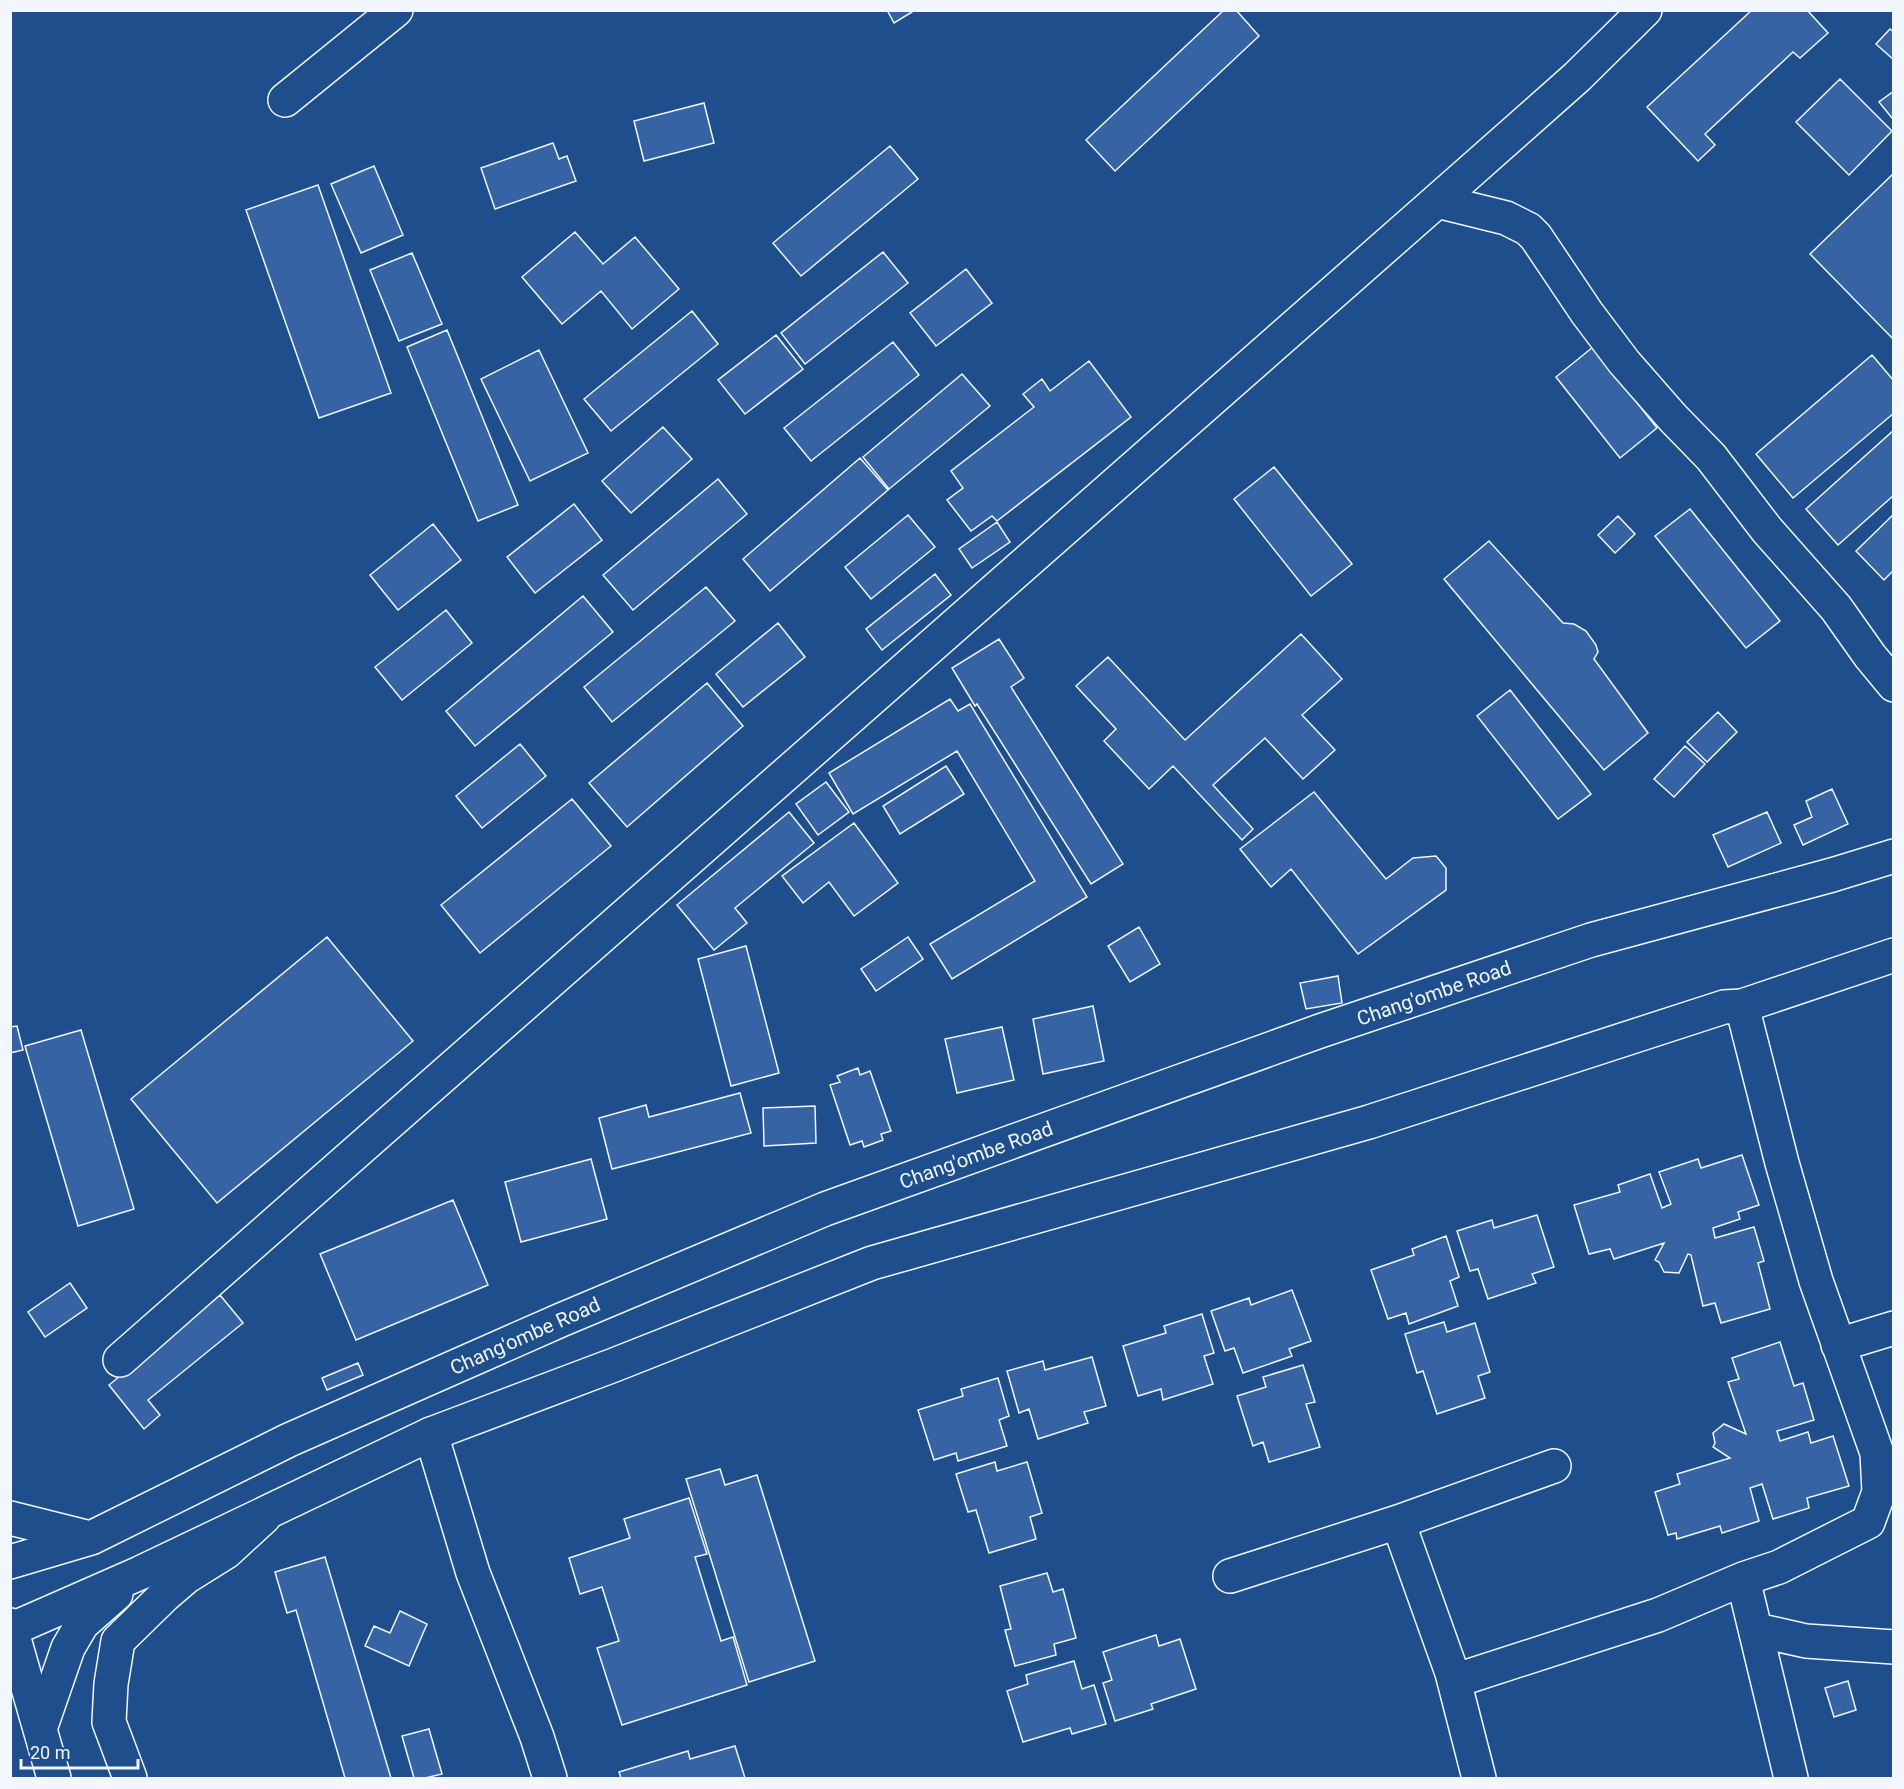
<svg xmlns="http://www.w3.org/2000/svg" width="1904" height="1789" viewBox="0 0 1904 1789" font-family="Roboto,sans-serif">
  <style>
    .building { fill: #3563a3; stroke: #f2f6ff; stroke-width: 1.5 }
    .lines { fill: none; stroke-linecap: round; stroke-linejoin: round }
    .minor-casing { stroke: #f2f6ff; stroke-width: 36 }
    .major-casing { stroke: #f2f6ff; stroke-width: 36 }
    .highway-casing { stroke: #f2f6ff; stroke-width: 36 }
    .minor { stroke: #1f4e8c; stroke-width: 33 }
    .major { stroke: #1f4e8c; stroke-width: 33 }
    .highway { stroke: #1f4e8c; stroke-width: 33 }
    .labels { text-anchor: middle; stroke-width: 4.5; stroke-linejoin: round; paint-order: stroke }
    .street-label { font-size: 20px; fill: #f2f6ff; stroke: #1f4e8c }
  </style>
  <rect width="100%" height="100%" fill="#1f4e8c"/>
  <path class="building" d="M 887,10 L 912,10 L 912,12 L 894,23 Z
    M 1224,10 L 1236,10 L 1259,36 L 1115,171 L 1086,140 Z
    M 1752,10 L 1807,10 L 1828,33 L 1800,58 L 1793,52 L 1705,134 L 1715,145 L 1698,161 L 1647,107 Z
    M 1890,29 L 1894,32 L 1894,60 L 1876,44 Z
    M 1840,79 L 1892,131 L 1849,175 L 1796,122 Z
    M 1894,91 L 1894,117 L 1892,118 L 1879,102 Z
    M 704,103 L 714,143 L 644,161 L 634,121 Z
    M 553,143 L 559,159 L 567,156 L 576,181 L 495,209 L 481,168 Z
    M 890,146 L 918,179 L 801,276 L 773,243 Z
    M 374,166 L 403,235 L 361,253 L 331,184 Z
    M 1894,173 L 1894,340 L 1810,254 Z
    M 318,185 L 391,393 L 319,418 L 246,210 Z
    M 575,232 L 603,264 L 635,237 L 679,289 L 632,329 L 601,291 L 562,324 L 522,277 Z
    M 883,252 L 908,283 L 805,364 L 781,333 Z
    M 412,253 L 442,324 L 399,341 L 370,270 Z
    M 966,269 L 992,303 L 936,346 L 910,313 Z
    M 692,311 L 718,344 L 611,431 L 584,399 Z
    M 447,330 L 518,505 L 478,521 L 407,347 Z
    M 776,335 L 803,369 L 745,414 L 718,380 Z
    M 893,342 L 919,375 L 811,461 L 784,428 Z
    M 1593,347 L 1657,428 L 1620,458 L 1556,377 Z
    M 539,350 L 588,453 L 530,481 L 481,379 Z
    M 1872,355 L 1894,381 L 1894,413 L 1793,498 L 1756,454 Z
    M 1089,361 L 1131,417 L 997,521 L 992,516 L 971,531 L 947,500 L 963,488 L 951,471 L 1034,407 L 1023,394 L 1042,379 L 1050,391 Z
    M 962,374 L 990,406 L 889,489 L 863,457 Z
    M 663,427 L 692,459 L 631,513 L 602,481 Z
    M 1894,430 L 1894,495 L 1838,545 L 1806,509 Z
    M 860,458 L 888,490 L 770,591 L 743,559 Z
    M 1274,467 L 1352,564 L 1311,596 L 1234,499 Z
    M 718,479 L 747,514 L 633,610 L 603,575 Z
    M 574,504 L 602,540 L 535,593 L 507,557 Z
    M 1690,509 L 1780,621 L 1746,648 L 1655,536 Z
    M 1894,514 L 1894,570 L 1884,580 L 1856,551 Z
    M 908,515 L 935,547 L 871,599 L 845,567 Z
    M 1618,516 L 1635,534 L 1615,553 L 1598,535 Z
    M 997,522 L 1010,542 L 972,568 L 959,549 Z
    M 433,524 L 461,560 L 398,610 L 370,575 Z
    M 1489,541 L 1563,623 L 1574,624 L 1586,631 L 1596,645 L 1598,652 L 1594,659 L 1648,733 L 1604,770 L 1444,579 Z
    M 935,574 L 951,595 L 882,650 L 866,629 Z
    M 706,587 L 735,621 L 612,722 L 584,687 Z
    M 583,596 L 613,632 L 475,746 L 446,711 Z
    M 446,610 L 472,643 L 402,700 L 375,667 Z
    M 778,623 L 805,657 L 743,707 L 716,674 Z
    M 1301,634 L 1342,679 L 1302,715 L 1335,750 L 1303,779 L 1265,738 L 1213,785 L 1253,829 L 1242,840 L 1173,766 L 1149,789 L 1104,741 L 1116,729 L 1076,686 L 1108,657 L 1185,740 Z
    M 999,639 L 1024,678 L 1011,687 L 1123,864 L 1091,884 L 977,704 L 975,706 L 952,668 Z
    M 707,683 L 743,726 L 627,827 L 589,783 Z
    M 1510,690 L 1591,794 L 1558,819 L 1477,716 Z
    M 950,699 L 958,711 L 970,704 L 1087,897 L 952,979 L 930,944 L 1035,881 L 957,751 L 853,814 L 829,773 Z
    M 1718,712 L 1737,732 L 1707,762 L 1687,742 Z
    M 520,744 L 546,776 L 482,828 L 456,796 Z
    M 1685,746 L 1705,764 L 1674,797 L 1654,779 Z
    M 946,766 L 964,794 L 900,834 L 883,806 Z
    M 826,782 L 849,812 L 818,835 L 796,804 Z
    M 1832,789 L 1848,824 L 1803,845 L 1794,825 L 1812,817 L 1806,801 Z
    M 1314,792 L 1386,879 L 1413,858 L 1436,856 L 1446,868 L 1446,890 L 1358,954 L 1291,869 L 1271,887 L 1240,849 Z
    M 572,799 L 611,846 L 480,953 L 441,905 Z
    M 789,812 L 814,843 L 735,908 L 747,923 L 714,950 L 677,905 Z
    M 1767,812 L 1781,843 L 1728,867 L 1713,835 Z
    M 854,823 L 898,883 L 854,916 L 829,882 L 803,903 L 782,876 Z
    M 1139,927 L 1160,964 L 1130,982 L 1108,946 Z
    M 327,937 L 413,1041 L 217,1203 L 131,1099 Z
    M 908,937 L 923,959 L 876,991 L 861,969 Z
    M 746,946 L 779,1073 L 731,1086 L 698,959 Z
    M 1338,976 L 1342,1003 L 1306,1009 L 1300,983 Z
    M 1093,1006 L 1104,1061 L 1043,1074 L 1033,1019 Z
    M 17,1026 L 23,1050 L 10,1053 L 10,1027 Z
    M 1002,1027 L 1014,1080 L 957,1093 L 945,1039 Z
    M 81,1030 L 134,1209 L 78,1226 L 25,1046 Z
    M 858,1068 L 860,1075 L 870,1071 L 891,1131 L 881,1134 L 883,1140 L 864,1147 L 862,1141 L 850,1145 L 830,1085 L 840,1082 L 837,1076 Z
    M 740,1093 L 751,1133 L 612,1169 L 599,1118 L 646,1105 L 649,1117 Z
    M 815,1106 L 816,1143 L 764,1146 L 763,1108 Z
    M 1742,1155 L 1759,1205 L 1738,1212 L 1740,1219 L 1713,1228 L 1715,1238 L 1754,1227 L 1764,1261 L 1758,1263 L 1770,1309 L 1721,1323 L 1715,1303 L 1703,1306 L 1691,1255 L 1688,1254 L 1679,1273 L 1664,1272 L 1659,1262 L 1655,1260 L 1664,1243 L 1614,1259 L 1610,1249 L 1589,1254 L 1574,1205 L 1620,1192 L 1618,1185 L 1650,1174 L 1662,1208 L 1671,1204 L 1659,1172 L 1698,1159 L 1701,1168 Z
    M 591,1159 L 607,1219 L 521,1242 L 505,1182 Z
    M 453,1200 L 488,1285 L 356,1340 L 320,1254 Z
    M 1537,1215 L 1554,1267 L 1532,1274 L 1536,1283 L 1488,1299 L 1478,1269 L 1470,1271 L 1457,1231 L 1492,1220 L 1494,1228 Z
    M 1446,1236 L 1459,1277 L 1450,1281 L 1458,1306 L 1409,1324 L 1406,1313 L 1388,1319 L 1371,1270 L 1414,1255 L 1412,1249 Z
    M 70,1283 L 87,1308 L 45,1337 L 28,1312 Z
    M 1292,1290 L 1311,1341 L 1289,1349 L 1292,1356 L 1243,1373 L 1234,1348 L 1225,1351 L 1211,1311 L 1249,1298 L 1251,1305 Z
    M 220,1295 L 243,1323 L 148,1400 L 160,1415 L 144,1429 L 109,1385 Z
    M 1202,1314 L 1214,1353 L 1204,1356 L 1213,1384 L 1163,1400 L 1161,1389 L 1138,1396 L 1123,1346 L 1166,1333 L 1164,1326 Z
    M 1444,1322 L 1447,1332 L 1475,1323 L 1490,1372 L 1478,1376 L 1485,1398 L 1437,1414 L 1423,1371 L 1417,1373 L 1405,1334 Z
    M 1780,1342 L 1794,1386 L 1803,1383 L 1814,1420 L 1777,1431 L 1780,1441 L 1808,1432 L 1811,1443 L 1833,1436 L 1849,1486 L 1807,1498 L 1809,1508 L 1773,1519 L 1762,1484 L 1750,1488 L 1759,1521 L 1722,1533 L 1720,1526 L 1677,1539 L 1676,1533 L 1668,1535 L 1655,1492 L 1680,1484 L 1677,1474 L 1730,1458 L 1713,1447 L 1715,1443 L 1713,1433 L 1724,1424 L 1746,1434 L 1728,1382 L 1739,1379 L 1732,1358 Z
    M 1092,1357 L 1106,1406 L 1084,1412 L 1088,1423 L 1038,1439 L 1029,1409 L 1019,1413 L 1007,1371 L 1043,1361 L 1045,1370 Z
    M 358,1363 L 363,1375 L 327,1390 L 322,1378 Z
    M 1303,1365 L 1315,1402 L 1306,1404 L 1320,1447 L 1269,1462 L 1263,1442 L 1253,1446 L 1237,1396 L 1266,1387 L 1263,1377 Z
    M 998,1378 L 1009,1416 L 999,1420 L 1007,1446 L 958,1461 L 956,1453 L 934,1460 L 918,1410 L 963,1396 L 961,1389 Z
    M 995,1462 L 997,1471 L 1027,1462 L 1042,1513 L 1030,1517 L 1036,1539 L 989,1553 L 976,1510 L 968,1512 L 956,1474 Z
    M 720,1469 L 725,1485 L 757,1475 L 815,1661 L 749,1682 L 686,1479 Z
    M 689,1498 L 707,1554 L 695,1557 L 721,1641 L 733,1637 L 747,1685 L 622,1725 L 597,1648 L 619,1641 L 602,1587 L 580,1594 L 569,1558 L 630,1538 L 624,1519 Z
    M 325,1557 L 391,1778 L 345,1778 L 296,1610 L 287,1613 L 275,1572 Z
    M 1047,1573 L 1053,1592 L 1063,1589 L 1076,1638 L 1054,1644 L 1056,1655 L 1015,1666 L 1005,1630 L 1011,1629 L 1000,1586 Z
    M 400,1611 L 427,1624 L 409,1666 L 365,1646 L 374,1626 L 390,1633 Z
    M 1156,1635 L 1159,1646 L 1180,1639 L 1196,1689 L 1151,1704 L 1153,1709 L 1115,1721 L 1103,1683 L 1112,1680 L 1103,1652 Z
    M 1074,1661 L 1082,1689 L 1094,1685 L 1106,1724 L 1072,1734 L 1070,1728 L 1023,1742 L 1007,1691 L 1028,1684 L 1026,1675 Z
    M 1848,1681 L 1856,1710 L 1834,1717 L 1825,1688 Z
    M 429,1729 L 442,1774 L 425,1778 L 414,1778 L 402,1736 Z
    M 735,1746 L 745,1778 L 621,1778 L 619,1772 L 688,1751 L 690,1759 Z"/>
  <g class="lines">
    <defs>
      <path id="minor" d="M 285,100 L 396,10
        M 1437,201 L 1506,218 L 1528,229 L 1536,237 L 1587,313 L 1624,362 L 1673,418 L 1711,457 L 1767,530 L 1836,608 L 1870,656 L 1894,685
        M 1838,1345 L 1894,1328
        M 120,1360 L 1437,201 L 1577,77 L 1645,10
        M 431,1434 L 473,1573 L 537,1737 L 550,1778
        M 1398,1522 L 1452,1673 L 1479,1778
        M 1230,1576 L 1398,1522 L 1554,1466
        M 1743,1579 L 1791,1778
        M 1757,1630 L 1806,1641 L 1894,1647
        M 1454,1681 L 1658,1615 L 1743,1579 L 1779,1567 L 1868,1522 L 1879,1492 L 1877,1453 L 1816,1281 L 1782,1163 L 1742,1006
        M 130,1778 L 109,1722 L 111,1684 L 118,1641 L 165,1595 L 186,1577 L 226,1552 L 264,1517"/>
      <path id="major" d="M 10,1518 L 90,1538
        M 10,1562 L 91,1538 L 289,1440 L 561,1320 L 825,1209 L 1320,1031 L 1591,940 L 1832,875 L 1894,856
        M 10,1630 L 140,1573 L 431,1434 L 614,1365 L 872,1263 L 1369,1122 L 1724,1007 L 1742,1006 L 1894,955
        M 41,1726 L 68,1648 L 82,1624 L 116,1594"/>
      <path id="highway" d="M 10,1625 L 54,1778"/>
    </defs>
    <use href="#minor" class="minor-casing"/>
    <use href="#major" class="major-casing"/>
    <use href="#highway" class="highway-casing"/>
    <use href="#minor" class="minor"/>
    <use href="#major" class="major"/>
    <use href="#highway" class="highway"/>
  </g>
  <g class="labels">
    <g class="street-label">
      <text transform="translate(1434 993) rotate(-19)" y="7">Chang'ombe Road</text>
      <text transform="translate(976 1155) rotate(-20)" y="7">Chang'ombe Road</text>
      <text transform="translate(525 1336) rotate(-24)" y="7">Chang'ombe Road</text>
    </g>
  </g>
  <rect width="1904" height="1789" fill="none" stroke="#f2f6ff" stroke-width="24"/>
  <path d="M21 1759v9h117v-9" fill="none" stroke="#f2f6ff" stroke-width="3"/>
  <text x="30" y="1759" font-size="18" fill="#f2f6ff" stroke="#1f4e8c" stroke-width="4.5" paint-order="stroke">20 m</text>
</svg>
